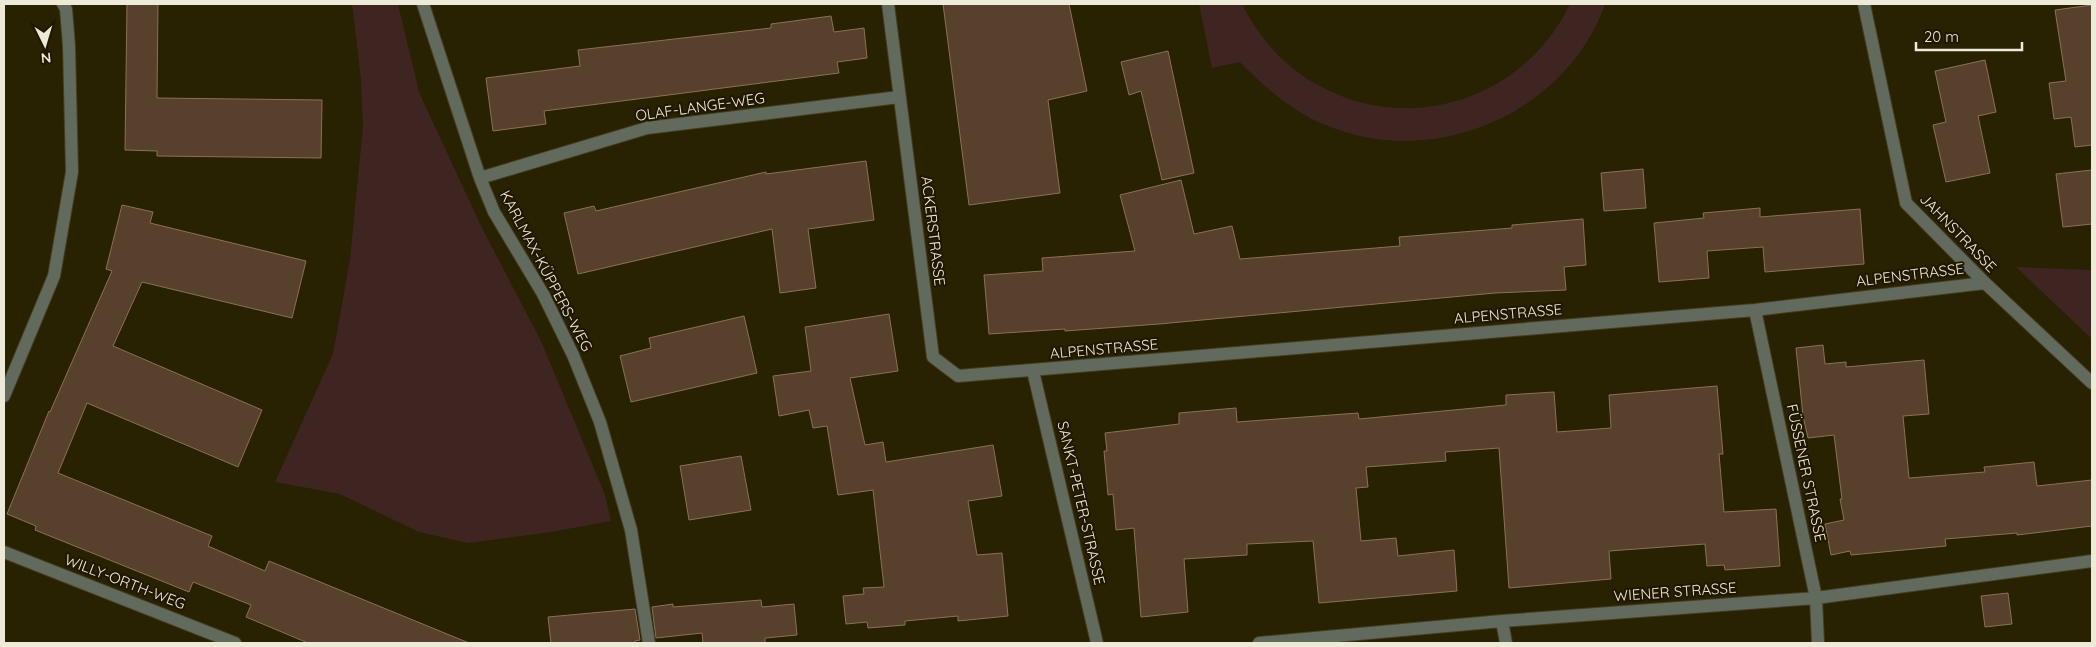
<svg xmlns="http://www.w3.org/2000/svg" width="2096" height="647" viewBox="0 0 2096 647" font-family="Quicksand,sans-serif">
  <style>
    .green { fill: #3e2522 }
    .building { fill: #57402c; stroke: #8c7059 }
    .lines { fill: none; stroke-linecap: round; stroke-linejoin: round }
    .minor-casing { stroke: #443d20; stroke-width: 14 }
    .minor { stroke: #626a5d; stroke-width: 12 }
    .labels { text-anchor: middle; stroke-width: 4; stroke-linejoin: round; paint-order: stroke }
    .street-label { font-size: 15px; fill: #eeead8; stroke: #1f1700 }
  </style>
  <rect width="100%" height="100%" fill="#282102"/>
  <path class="green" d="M 352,4 L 398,4 L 419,92 L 481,226 L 541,341 L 605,495 L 611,521 L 551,532 L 468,543 L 419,532 L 340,494 L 275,482 L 333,354 L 350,259 L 363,126 L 361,80 Z
    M 1199,4 L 1253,4 L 1243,6 C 1260,39 1285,67 1318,85 C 1410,137 1525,98 1570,4 L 1605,4 C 1567,113 1435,170 1328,126 C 1293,112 1266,89 1240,62 L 1212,68 Z
    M 2016,267 L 2092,270 L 2092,339 Z"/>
  <path class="building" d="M 127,4 L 158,4 L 157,98 L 322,100 L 321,158 L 157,156 L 157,151 L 125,150 Z
    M 943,4 L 1069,4 L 1087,91 L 1048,100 L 1060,193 L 969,205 Z
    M 2092,5 L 2092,145 L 2075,147 L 2071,117 L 2054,119 L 2049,83 L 2066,81 L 2055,10 Z
    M 831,16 L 834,32 L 864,28 L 867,58 L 837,62 L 839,73 L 544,111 L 546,124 L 493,131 L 486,78 L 580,66 L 578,50 L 771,28 L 771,24 Z
    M 1168,51 L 1194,173 L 1162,180 L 1141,91 L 1129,95 L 1121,62 Z
    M 1985,60 L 1996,112 L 1978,116 L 1990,173 L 1946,182 L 1933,125 L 1946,122 L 1935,71 Z
    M 866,161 L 874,220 L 808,229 L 816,288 L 780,293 L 772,229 L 578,274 L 564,213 L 594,206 L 596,211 L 766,172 L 766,174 Z
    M 1643,169 L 1646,208 L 1604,211 L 1601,173 Z
    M 2092,170 L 2092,224 L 2063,227 L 2056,174 Z
    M 1181,180 L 1194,234 L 1232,226 L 1240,259 L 1400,246 L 1399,237 L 1512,228 L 1512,225 L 1583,219 L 1586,265 L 1564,267 L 1566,290 L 1495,293 L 1159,324 L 1065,331 L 1065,329 L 989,334 L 984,275 L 1043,271 L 1042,258 L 1135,251 L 1120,195 Z
    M 122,205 L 153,212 L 150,223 L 306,261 L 292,318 L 142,282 L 113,346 L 262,410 L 238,467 L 87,403 L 58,473 L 212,536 L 208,546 L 265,571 L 269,561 L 469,643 L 308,643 L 246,617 L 251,605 L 193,582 L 189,592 L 35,530 L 36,526 L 7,514 L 49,411 L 50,412 L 112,271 L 106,269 Z
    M 1760,208 L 1760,217 L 1860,209 L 1864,264 L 1765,272 L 1763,247 L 1707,251 L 1709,278 L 1659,282 L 1654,223 L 1704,218 L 1703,213 Z
    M 889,314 L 898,371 L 850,378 L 865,445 L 883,442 L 886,462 L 993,445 L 1002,496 L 968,501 L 977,555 L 1002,553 L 1008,616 L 958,621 L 958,616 L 905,621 L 905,625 L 868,628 L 867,622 L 846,624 L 843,596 L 864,594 L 863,588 L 884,587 L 873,490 L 838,495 L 827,426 L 813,428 L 809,410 L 779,416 L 773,376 L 811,371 L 805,327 Z
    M 744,316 L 757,373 L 631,402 L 620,356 L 651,348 L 649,338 Z
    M 1823,345 L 1825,364 L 1846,362 L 1846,367 L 1924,360 L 1929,414 L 1903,416 L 1909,478 L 1985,472 L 1984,467 L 2034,462 L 2037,486 L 2092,480 L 2092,526 L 2017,535 L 2017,533 L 1945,539 L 1946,546 L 1851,555 L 1850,551 L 1831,555 L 1825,524 L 1844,520 L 1840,499 L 1842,499 L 1834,435 L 1808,438 L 1803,416 L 1796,348 Z
    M 1717,386 L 1723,454 L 1719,454 L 1724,512 L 1776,509 L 1780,566 L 1725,570 L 1724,565 L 1707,566 L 1705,544 L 1609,551 L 1611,579 L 1509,588 L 1499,448 L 1445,452 L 1446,461 L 1366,467 L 1368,487 L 1356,488 L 1361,541 L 1396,538 L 1398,556 L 1454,550 L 1457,591 L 1319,603 L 1313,541 L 1247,544 L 1247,555 L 1184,559 L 1188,612 L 1141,617 L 1134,528 L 1116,530 L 1113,494 L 1108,495 L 1104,451 L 1107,451 L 1105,433 L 1179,424 L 1179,413 L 1236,408 L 1237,422 L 1358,413 L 1359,419 L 1506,405 L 1506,395 L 1554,392 L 1557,432 L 1611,428 L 1609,395 Z
    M 741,456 L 751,510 L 689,520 L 680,466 Z
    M 2008,593 L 2012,624 L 1985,627 L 1981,596 Z
    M 761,600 L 762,607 L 794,604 L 797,635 L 765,638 L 765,643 L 703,643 L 702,633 L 656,638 L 652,607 L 673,604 L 673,607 Z
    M 635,609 L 640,640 L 635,641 L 635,643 L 551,643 L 548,617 Z"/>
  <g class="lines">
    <defs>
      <path id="minor" d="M 423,4 L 480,178 L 494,212 L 543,294 L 573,355 L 600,422 L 631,530 L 649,643
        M 888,4 L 933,357 L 958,376 L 1755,310 L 1985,283
        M 1864,4 L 1906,203 L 1985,283 L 2092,383
        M 480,178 L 647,128 L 899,97
        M 1755,310 L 1816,598 L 1818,643
        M 1033,371 L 1097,643
        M 4,396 L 54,276 L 72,172 L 69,46 L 66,9 L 63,4
        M 4,552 L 235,643
        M 1502,621 L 1506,643
        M 1259,643 L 1502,621 L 1816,598 L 2092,561"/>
    </defs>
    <use href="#minor" class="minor-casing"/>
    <use href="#minor" class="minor"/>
  </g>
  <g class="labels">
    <g class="street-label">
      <text transform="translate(700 107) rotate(-8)" y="5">OLAF-LANGE-WEG</text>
      <text transform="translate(933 231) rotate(83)" y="5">ACKERSTRASSE</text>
      <text transform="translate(1958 233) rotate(46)" y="5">JAHNSTRASSE</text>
      <text transform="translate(546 271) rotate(62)" y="5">KARLMAX-KÜPPERS-WEG</text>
      <text transform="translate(1910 275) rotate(-7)" y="5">ALPENSTRASSE</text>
      <text transform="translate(1508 314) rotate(-5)" y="5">ALPENSTRASSE</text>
      <text transform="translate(1104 349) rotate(-5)" y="5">ALPENSTRASSE</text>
      <text transform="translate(1806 473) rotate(78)" y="5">FÜSSENER STRASSE</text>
      <text transform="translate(1081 503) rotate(77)" y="5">SANKT-PETER-STRASSE</text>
      <text transform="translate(125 582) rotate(21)" y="5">WILLY-ORTH-WEG</text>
      <text transform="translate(1675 592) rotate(-4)" y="5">WIENER STRASSE</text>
    </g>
  </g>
  <rect width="2096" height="647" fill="none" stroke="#eeead8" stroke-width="10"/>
  <g transform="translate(45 45) rotate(175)" stroke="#1f1700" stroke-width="4" paint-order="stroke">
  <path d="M0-4L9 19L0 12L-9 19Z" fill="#eeead8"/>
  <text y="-8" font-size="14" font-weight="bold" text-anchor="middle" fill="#eeead8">N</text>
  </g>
  <path d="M1916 42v8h106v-8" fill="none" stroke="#eeead8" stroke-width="2.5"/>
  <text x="1924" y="42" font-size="15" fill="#eeead8" stroke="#1f1700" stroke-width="4" paint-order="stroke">20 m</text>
</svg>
